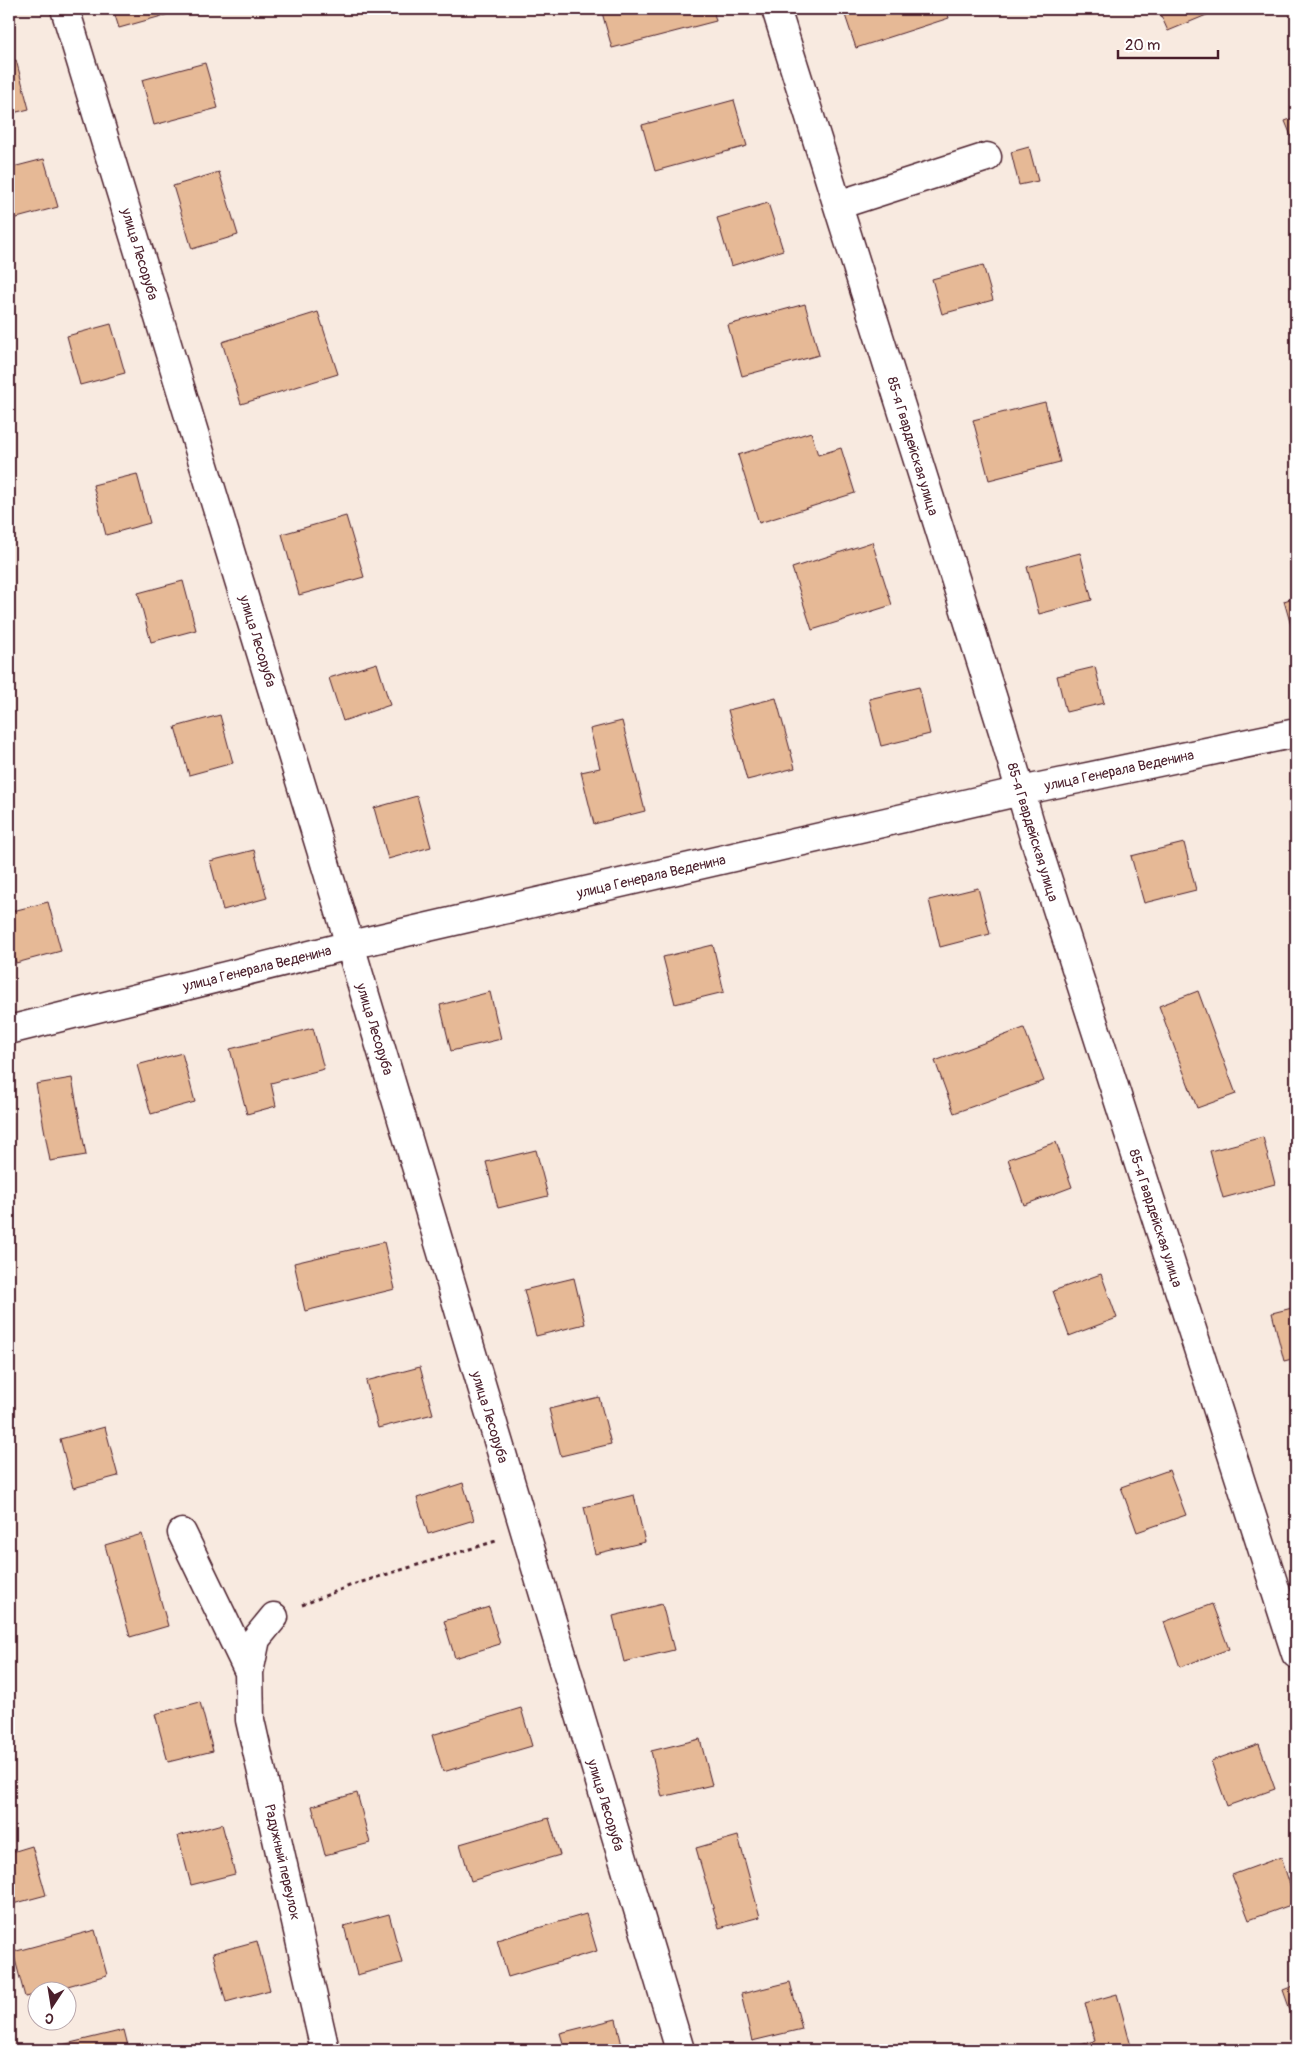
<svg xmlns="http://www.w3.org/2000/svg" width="1305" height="2059" viewBox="0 0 1305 2059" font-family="Pangolin,sans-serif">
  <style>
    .building { fill: #e6b996; stroke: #4a1f2b }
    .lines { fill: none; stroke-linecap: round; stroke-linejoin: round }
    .minor-casing { stroke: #4a1f2b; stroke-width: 31 }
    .path { stroke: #4a1f2b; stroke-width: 3; stroke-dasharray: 4 4; stroke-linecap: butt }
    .minor { stroke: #fff; stroke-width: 28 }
    .labels { text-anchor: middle; stroke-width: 4.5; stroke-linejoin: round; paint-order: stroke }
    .street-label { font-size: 14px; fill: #4a1f2b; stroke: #fff }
  </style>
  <rect width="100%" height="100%" fill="#f8eae0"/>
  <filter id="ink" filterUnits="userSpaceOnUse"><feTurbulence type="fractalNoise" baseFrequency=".02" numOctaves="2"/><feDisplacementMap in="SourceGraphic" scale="10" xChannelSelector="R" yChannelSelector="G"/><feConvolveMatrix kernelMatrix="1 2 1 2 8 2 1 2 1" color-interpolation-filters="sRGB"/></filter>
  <g filter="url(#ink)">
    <path class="building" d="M 113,9 L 182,9 L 183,10 L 119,28 Z
      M 601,9 L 713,9 L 716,21 L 612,48 Z
      M 843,9 L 946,9 L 949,18 L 856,48 Z
      M 1158,9 L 1221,9 L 1168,31 Z
      M 16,60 L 29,109 L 9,114 L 9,62 Z
      M 205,63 L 218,108 L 154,125 L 142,80 Z
      M 734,100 L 747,146 L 655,171 L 642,125 Z
      M 1296,117 L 1296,148 L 1285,121 Z
      M 1029,147 L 1038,181 L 1019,185 L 1011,152 Z
      M 44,159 L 58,207 L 13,219 L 9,202 L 9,168 Z
      M 219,172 L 238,235 L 192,249 L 173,186 Z
      M 768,203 L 783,250 L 731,266 L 717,218 Z
      M 983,265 L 993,300 L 942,314 L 932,279 Z
      M 805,304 L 819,355 L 742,376 L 728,325 Z
      M 318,312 L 338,374 L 241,404 L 222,342 Z
      M 111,324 L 125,373 L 80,385 L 67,336 Z
      M 1045,402 L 1060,462 L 989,480 L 973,420 Z
      M 811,432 L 818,455 L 841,448 L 855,493 L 759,523 L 738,455 Z
      M 137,474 L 150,523 L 106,535 L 93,485 Z
      M 346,516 L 364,577 L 299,595 L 282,534 Z
      M 872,542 L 892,605 L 812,630 L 792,568 Z
      M 1080,553 L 1092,600 L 1039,614 L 1027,567 Z
      M 183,581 L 196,630 L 151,642 L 138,593 Z
      M 1296,597 L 1296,643 L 1284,601 Z
      M 377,663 L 390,705 L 343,721 L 329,678 Z
      M 1095,667 L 1104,703 L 1066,712 L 1057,676 Z
      M 919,687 L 930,734 L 881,746 L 869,699 Z
      M 776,698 L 795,768 L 747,780 L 728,710 Z
      M 220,715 L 233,763 L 189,775 L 175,727 Z
      M 622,721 L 645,811 L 594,824 L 581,772 L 600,768 L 590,729 Z
      M 417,796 L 431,847 L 388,859 L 374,808 Z
      M 1184,843 L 1196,890 L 1144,903 L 1131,856 Z
      M 254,850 L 267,898 L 223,910 L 210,861 Z
      M 978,888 L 990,934 L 940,947 L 929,900 Z
      M 48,902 L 61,951 L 16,963 L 9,935 L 9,912 Z
      M 713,945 L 724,992 L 675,1004 L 663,957 Z
      M 1198,991 L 1236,1094 L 1197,1108 L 1159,1006 Z
      M 490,992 L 501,1039 L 451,1051 L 440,1005 Z
      M 313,1028 L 324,1069 L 271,1083 L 276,1106 L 247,1114 L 230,1049 Z
      M 1024,1028 L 1044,1081 L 954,1113 L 935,1061 Z
      M 182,1053 L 195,1102 L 151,1114 L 137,1065 Z
      M 72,1078 L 86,1155 L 50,1161 L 36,1084 Z
      M 1263,1137 L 1275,1184 L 1223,1198 L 1210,1151 Z
      M 1056,1142 L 1072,1187 L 1024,1205 L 1008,1159 Z
      M 536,1150 L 548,1196 L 498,1208 L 486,1162 Z
      M 384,1242 L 395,1289 L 305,1311 L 294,1263 Z
      M 1101,1274 L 1117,1318 L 1069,1336 L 1053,1291 Z
      M 574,1278 L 585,1324 L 536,1336 L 524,1290 Z
      M 1296,1307 L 1296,1358 L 1284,1361 L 1272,1313 Z
      M 420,1367 L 433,1414 L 378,1428 L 366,1381 Z
      M 599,1397 L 611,1444 L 561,1456 L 549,1409 Z
      M 105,1427 L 118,1476 L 73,1488 L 60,1439 Z
      M 1169,1470 L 1186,1515 L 1137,1532 L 1121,1487 Z
      M 463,1483 L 474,1520 L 428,1534 L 417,1498 Z
      M 634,1495 L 645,1542 L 595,1554 L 584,1507 Z
      M 142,1534 L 168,1626 L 130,1637 L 105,1545 Z
      M 662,1604 L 674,1650 L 624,1662 L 613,1616 Z
      M 1212,1604 L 1229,1649 L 1180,1667 L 1164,1622 Z
      M 489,1607 L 500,1644 L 455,1658 L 444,1621 Z
      M 200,1702 L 213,1751 L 168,1762 L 155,1714 Z
      M 521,1708 L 532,1746 L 443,1772 L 432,1735 Z
      M 700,1739 L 712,1785 L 662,1797 L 651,1751 Z
      M 1259,1744 L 1275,1789 L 1227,1806 L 1211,1761 Z
      M 357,1793 L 370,1843 L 325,1855 L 312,1806 Z
      M 549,1818 L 560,1855 L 471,1881 L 460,1844 Z
      M 222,1824 L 235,1874 L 191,1885 L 178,1836 Z
      M 738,1836 L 760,1917 L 719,1928 L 696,1848 Z
      M 32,1846 L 46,1895 L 9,1905 L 9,1853 Z
      M 1281,1857 L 1296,1903 L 1249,1920 L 1232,1875 Z
      M 389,1914 L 402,1963 L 357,1975 L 344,1926 Z
      M 586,1914 L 597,1951 L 508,1977 L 497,1940 Z
      M 95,1930 L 107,1975 L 46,1992 L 38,1992 L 38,1994 L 25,1997 L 13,1952 Z
      M 257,1941 L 270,1990 L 226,2002 L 213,1953 Z
      M 790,1982 L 802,2029 L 752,2041 L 741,1994 Z
      M 1296,1985 L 1296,2027 L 1283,1990 Z
      M 1117,1994 L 1132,2050 L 1061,2050 L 1095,2041 L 1085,2003 Z
      M 616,2019 L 623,2050 L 565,2050 L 560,2033 Z
      M 124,2030 L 129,2050 L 41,2050 Z"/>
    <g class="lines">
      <defs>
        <path id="minor" d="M 65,9 L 350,945 L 680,2050
          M 776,9 L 1003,731 L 1033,834 L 1296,1654
          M 838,205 L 987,157
          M 9,1030 L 350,945 L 1021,791 L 1296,733
          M 182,1533 L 249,1672
          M 274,1617 L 256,1639 L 249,1672 L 250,1720 L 325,2050"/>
      </defs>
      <use href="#minor" class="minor-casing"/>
      <path class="path" d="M 302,1605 L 352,1585 L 496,1541"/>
      <use href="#minor" class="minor"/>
    </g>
  </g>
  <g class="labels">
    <g class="street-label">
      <text transform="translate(140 254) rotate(73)" y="5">улица Лесоруба</text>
      <text transform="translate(913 446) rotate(73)" y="5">85-я Гвардейская улица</text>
      <text transform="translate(258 641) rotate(73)" y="5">улица Лесоруба</text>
      <text transform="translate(1119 770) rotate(-12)" y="5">улица Генерала Веденина</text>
      <text transform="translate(1033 832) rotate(73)" y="5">85-я Гвардейская улица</text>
      <text transform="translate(651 876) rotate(-13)" y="5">улица Генерала Веденина</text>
      <text transform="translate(257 968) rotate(-14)" y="5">улица Генерала Веденина</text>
      <text transform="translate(375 1029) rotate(73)" y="5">улица Лесоруба</text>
      <text transform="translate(1156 1218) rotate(72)" y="5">85-я Гвардейская улица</text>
      <text transform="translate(490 1417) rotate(73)" y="5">улица Лесоруба</text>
      <text transform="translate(606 1805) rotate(73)" y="5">улица Лесоруба</text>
      <text transform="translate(283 1862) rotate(77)" y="5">Радужный переулок</text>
    </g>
  </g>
  <rect width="1305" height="2059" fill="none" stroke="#fff" stroke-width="30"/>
  <rect x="15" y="15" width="1275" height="2029" fill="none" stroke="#4a1f2b" stroke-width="2" filter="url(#ink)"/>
  <g transform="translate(52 2006) rotate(192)"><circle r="24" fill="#ffffff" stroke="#b7a5aa"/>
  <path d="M0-4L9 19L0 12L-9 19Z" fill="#4a1f2b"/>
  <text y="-8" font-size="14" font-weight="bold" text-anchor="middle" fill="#4a1f2b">С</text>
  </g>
  <path d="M1118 50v8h100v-8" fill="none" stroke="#4a1f2b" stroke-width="2.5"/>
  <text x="1125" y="50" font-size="15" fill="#4a1f2b" stroke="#ffffff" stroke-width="4" paint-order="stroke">20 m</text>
</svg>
